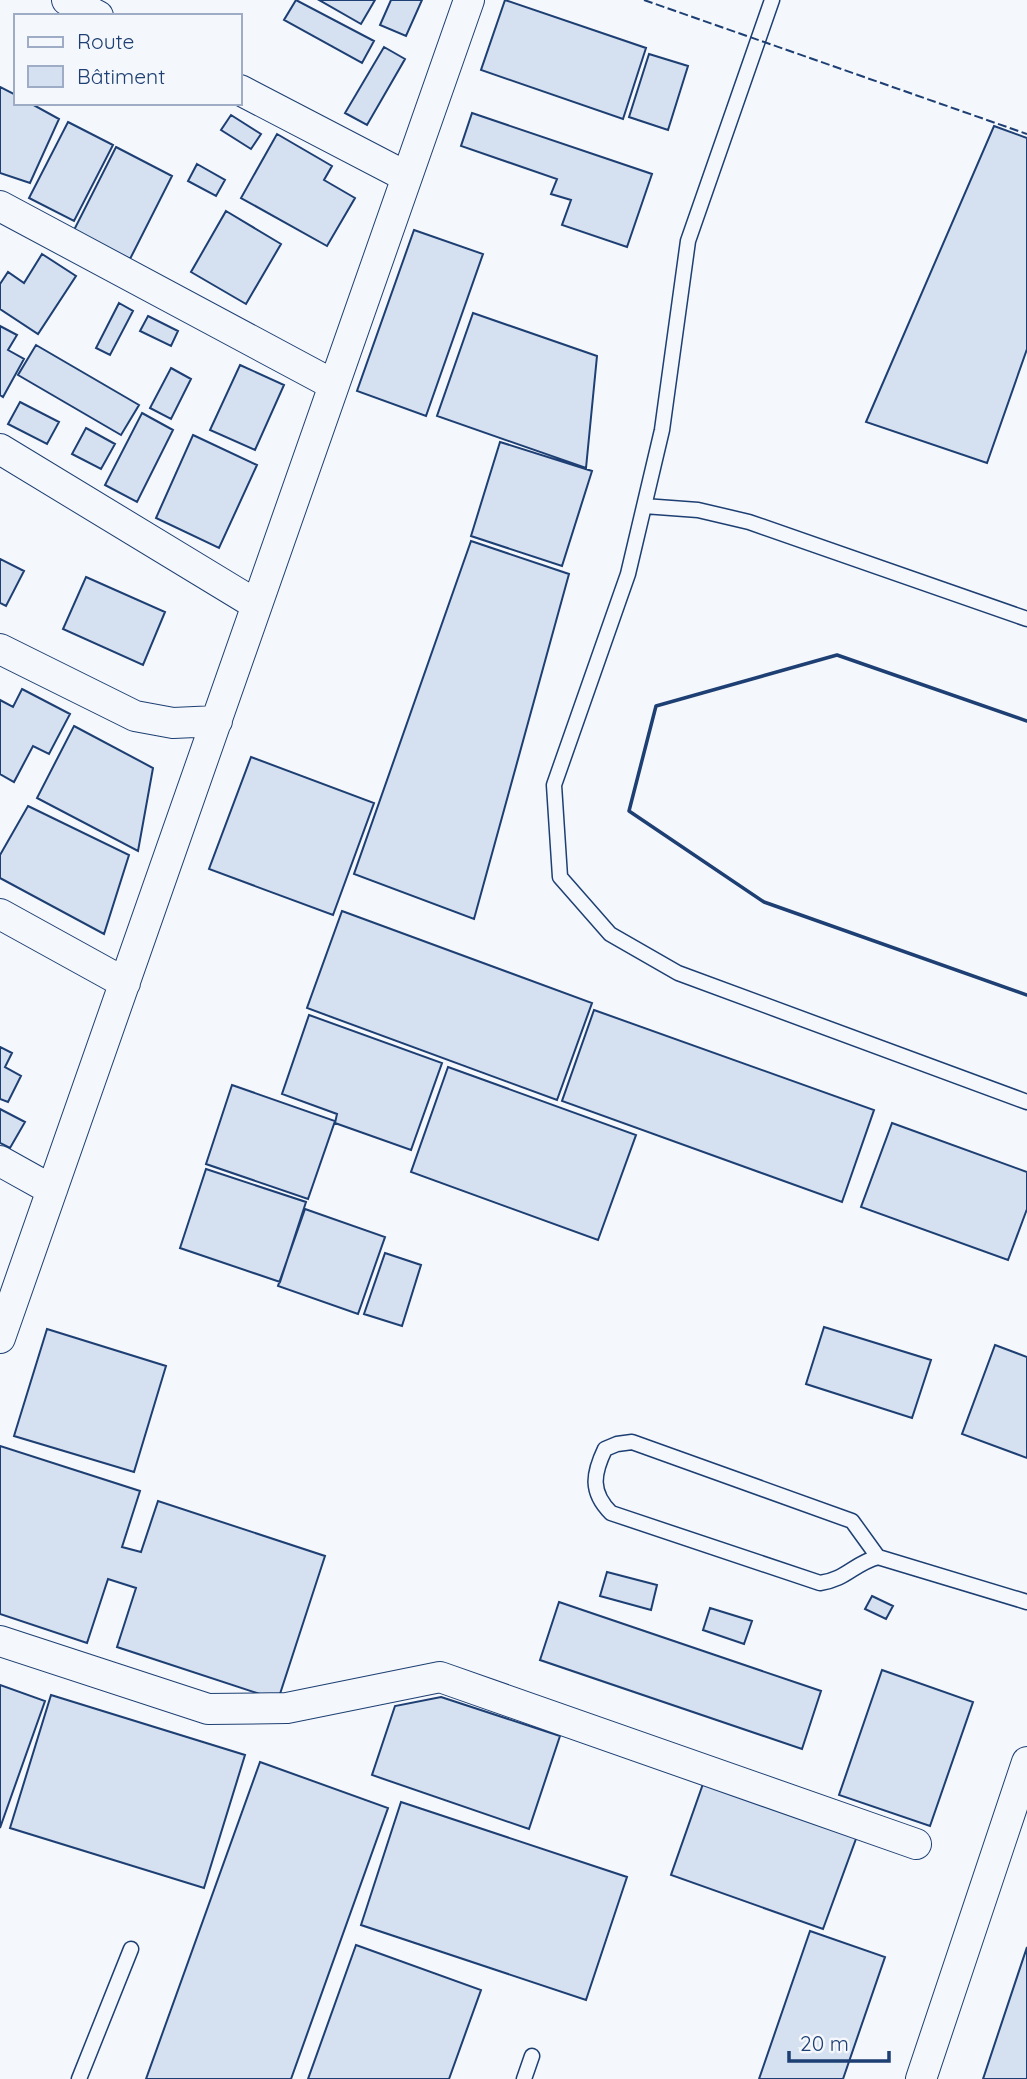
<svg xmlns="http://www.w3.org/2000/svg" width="1027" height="2079" viewBox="0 0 1027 2079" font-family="Quicksand,sans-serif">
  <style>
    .building { fill: #d5e0f0; stroke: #1d3f73; stroke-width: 2 }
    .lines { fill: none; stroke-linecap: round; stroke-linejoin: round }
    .lane-casing { stroke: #1d3f73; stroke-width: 17 }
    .street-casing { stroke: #1d3f73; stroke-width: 32 }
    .lane { stroke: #f4f7fb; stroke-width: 14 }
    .street { stroke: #f4f7fb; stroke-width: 30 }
    .fence { stroke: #1d3f73; stroke-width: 2; stroke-dasharray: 9 3.5; stroke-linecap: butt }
    .wall { stroke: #1d3f73; stroke-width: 3.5 }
  </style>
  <rect width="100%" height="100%" fill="#f4f7fb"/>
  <path class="building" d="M 296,0 L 374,41 L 362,63 L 284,20 Z
    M 319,0 L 375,0 L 361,24 Z
    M 391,0 L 422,0 L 406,36 L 380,25 Z
    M 505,0 L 646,48 L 623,119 L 481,70 Z
    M 384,47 L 405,59 L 367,125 L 345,113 Z
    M 649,54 L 688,66 L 668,130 L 629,117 Z
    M 0,87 L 16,95 L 16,103 L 30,103 L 59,119 L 30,183 L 0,173 Z
    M 472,113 L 652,174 L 627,247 L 562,225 L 571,200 L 551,194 L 557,179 L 461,146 Z
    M 231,115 L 261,134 L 251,149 L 221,130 Z
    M 68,122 L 113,145 L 74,221 L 29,198 Z
    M 994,126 L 1027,138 L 1027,349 L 987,463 L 866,422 Z
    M 277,134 L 332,166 L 324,180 L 355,198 L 327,246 L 241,198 Z
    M 116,147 L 172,176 L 130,259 L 74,230 Z
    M 197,164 L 225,180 L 216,196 L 188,181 Z
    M 226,211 L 281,244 L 246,304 L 191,272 Z
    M 414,230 L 483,254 L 426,416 L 357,391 Z
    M 42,254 L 76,276 L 38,334 L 0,309 L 0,284 L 8,272 L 24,283 Z
    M 119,303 L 133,311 L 110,355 L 96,348 Z
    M 473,313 L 597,356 L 586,468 L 437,416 Z
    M 148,316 L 178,331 L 171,346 L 140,331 Z
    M 0,326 L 17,335 L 8,350 L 24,359 L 3,397 L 0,395 Z
    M 36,345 L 139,405 L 121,435 L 18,375 Z
    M 240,365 L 284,385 L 255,450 L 210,430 Z
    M 171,368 L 191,379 L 171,419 L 150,408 Z
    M 20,402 L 59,422 L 47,444 L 8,424 Z
    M 142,413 L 173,430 L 137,502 L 105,485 Z
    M 86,428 L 115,444 L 101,469 L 72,454 Z
    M 193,435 L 257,465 L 219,548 L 156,518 Z
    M 500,442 L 592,471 L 562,566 L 471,536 Z
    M 471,541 L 569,574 L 474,919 L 354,874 Z
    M 0,559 L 24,571 L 6,606 L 0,603 Z
    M 86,577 L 165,612 L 143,665 L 63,629 Z
    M 22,689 L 70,714 L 49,754 L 33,746 L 14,782 L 0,774 L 0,700 L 13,707 Z
    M 74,726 L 153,768 L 138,851 L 37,798 Z
    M 251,757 L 374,803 L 333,915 L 209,869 Z
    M 28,806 L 129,855 L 104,934 L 0,878 L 0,855 Z
    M 342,911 L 592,1003 L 557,1100 L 307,1008 Z
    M 594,1010 L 874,1110 L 842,1202 L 562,1101 Z
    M 309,1015 L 442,1063 L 411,1150 L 335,1123 L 337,1114 L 282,1094 Z
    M 0,1047 L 12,1053 L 5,1067 L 21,1076 L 8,1102 L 0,1099 Z
    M 448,1067 L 636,1135 L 598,1240 L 411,1172 Z
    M 232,1085 L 335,1121 L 308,1199 L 206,1164 Z
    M 0,1109 L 25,1122 L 10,1148 L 0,1143 Z
    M 892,1123 L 1027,1172 L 1027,1209 L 1008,1260 L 861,1207 Z
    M 206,1169 L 306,1202 L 280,1282 L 180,1248 Z
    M 305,1209 L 385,1237 L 358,1314 L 278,1286 Z
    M 385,1253 L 421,1265 L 402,1326 L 364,1314 Z
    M 824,1327 L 931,1360 L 912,1418 L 806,1384 Z
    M 47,1329 L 166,1366 L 134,1472 L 14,1436 Z
    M 995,1345 L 1027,1357 L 1027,1458 L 962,1434 Z
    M 0,1446 L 140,1491 L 122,1547 L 141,1552 L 158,1501 L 325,1556 L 278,1700 L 117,1647 L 136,1588 L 108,1579 L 87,1643 L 0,1614 Z
    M 607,1572 L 657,1585 L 651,1610 L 600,1596 Z
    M 872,1596 L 893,1606 L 886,1619 L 865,1609 Z
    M 559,1602 L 821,1691 L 802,1749 L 540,1660 Z
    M 710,1608 L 752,1621 L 744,1644 L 703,1630 Z
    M 882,1670 L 973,1702 L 930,1826 L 839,1795 Z
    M 0,1685 L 45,1701 L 0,1828 Z
    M 51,1695 L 245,1755 L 204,1888 L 10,1828 Z
    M 441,1697 L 560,1736 L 529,1829 L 372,1775 L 395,1706 Z
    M 260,1762 L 388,1808 L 291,2079 L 146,2079 Z
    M 704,1781 L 857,1836 L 823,1929 L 671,1875 Z
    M 401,1802 L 627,1877 L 586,2000 L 361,1925 Z
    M 810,1931 L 885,1957 L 843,2079 L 759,2079 Z
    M 356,1945 L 481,1990 L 449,2079 L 308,2079 Z
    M 1027,1947 L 1027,2079 L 983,2079 Z"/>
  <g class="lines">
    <defs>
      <path id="lane" d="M 772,0 L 688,241 L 662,430 L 628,574 L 554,785 L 560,877 L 610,934 L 678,973 L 1027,1102
        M 644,506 L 698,510 L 749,522 L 1027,619
        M 878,1557 L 852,1521 L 632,1442 L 617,1444 L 605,1449 C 593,1474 590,1492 611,1513 L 820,1583 C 847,1579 853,1564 878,1557 L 1027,1602
        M 79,2079 L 131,1949
        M 524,2079 L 532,2056"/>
      <path id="street" d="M 67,0 L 98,16
        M 240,90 L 407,177
        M 0,206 L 334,385
        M 0,449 L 257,605
        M 0,649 L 135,716 L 173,723 L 217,721
        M 0,914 L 125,983
        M 0,1161 L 52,1190
        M 0,1338 L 469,0
        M 0,1641 L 208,1709 L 287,1708 L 440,1677 L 916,1844
        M 921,2079 L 1027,1762"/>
    </defs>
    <use href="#lane" class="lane-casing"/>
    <use href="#street" class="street-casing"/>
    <use href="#lane" class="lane"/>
    <use href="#street" class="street"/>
    <path class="fence" d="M 644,0 L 1027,134"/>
    <path class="wall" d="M 1027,721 L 837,655 L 656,706 L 629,811 L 764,902 L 1027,995"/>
  </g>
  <rect x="14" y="14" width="228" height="91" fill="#f4f7fb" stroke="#9eadc5" stroke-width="2"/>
  <rect x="28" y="37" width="35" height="10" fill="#f4f7fb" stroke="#9eadc5" stroke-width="2"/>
  <text x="77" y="49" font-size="21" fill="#1d3f73">Route</text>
  <rect x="28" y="66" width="35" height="21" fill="#d5e0f0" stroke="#9eadc5" stroke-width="2"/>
  <text x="77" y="84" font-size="21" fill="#1d3f73">Bâtiment</text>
  <path d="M789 2051v10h100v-10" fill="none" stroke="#1d3f73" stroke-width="3.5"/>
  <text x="800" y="2051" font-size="21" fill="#1d3f73" stroke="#f4f7fb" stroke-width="5" paint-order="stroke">20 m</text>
</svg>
